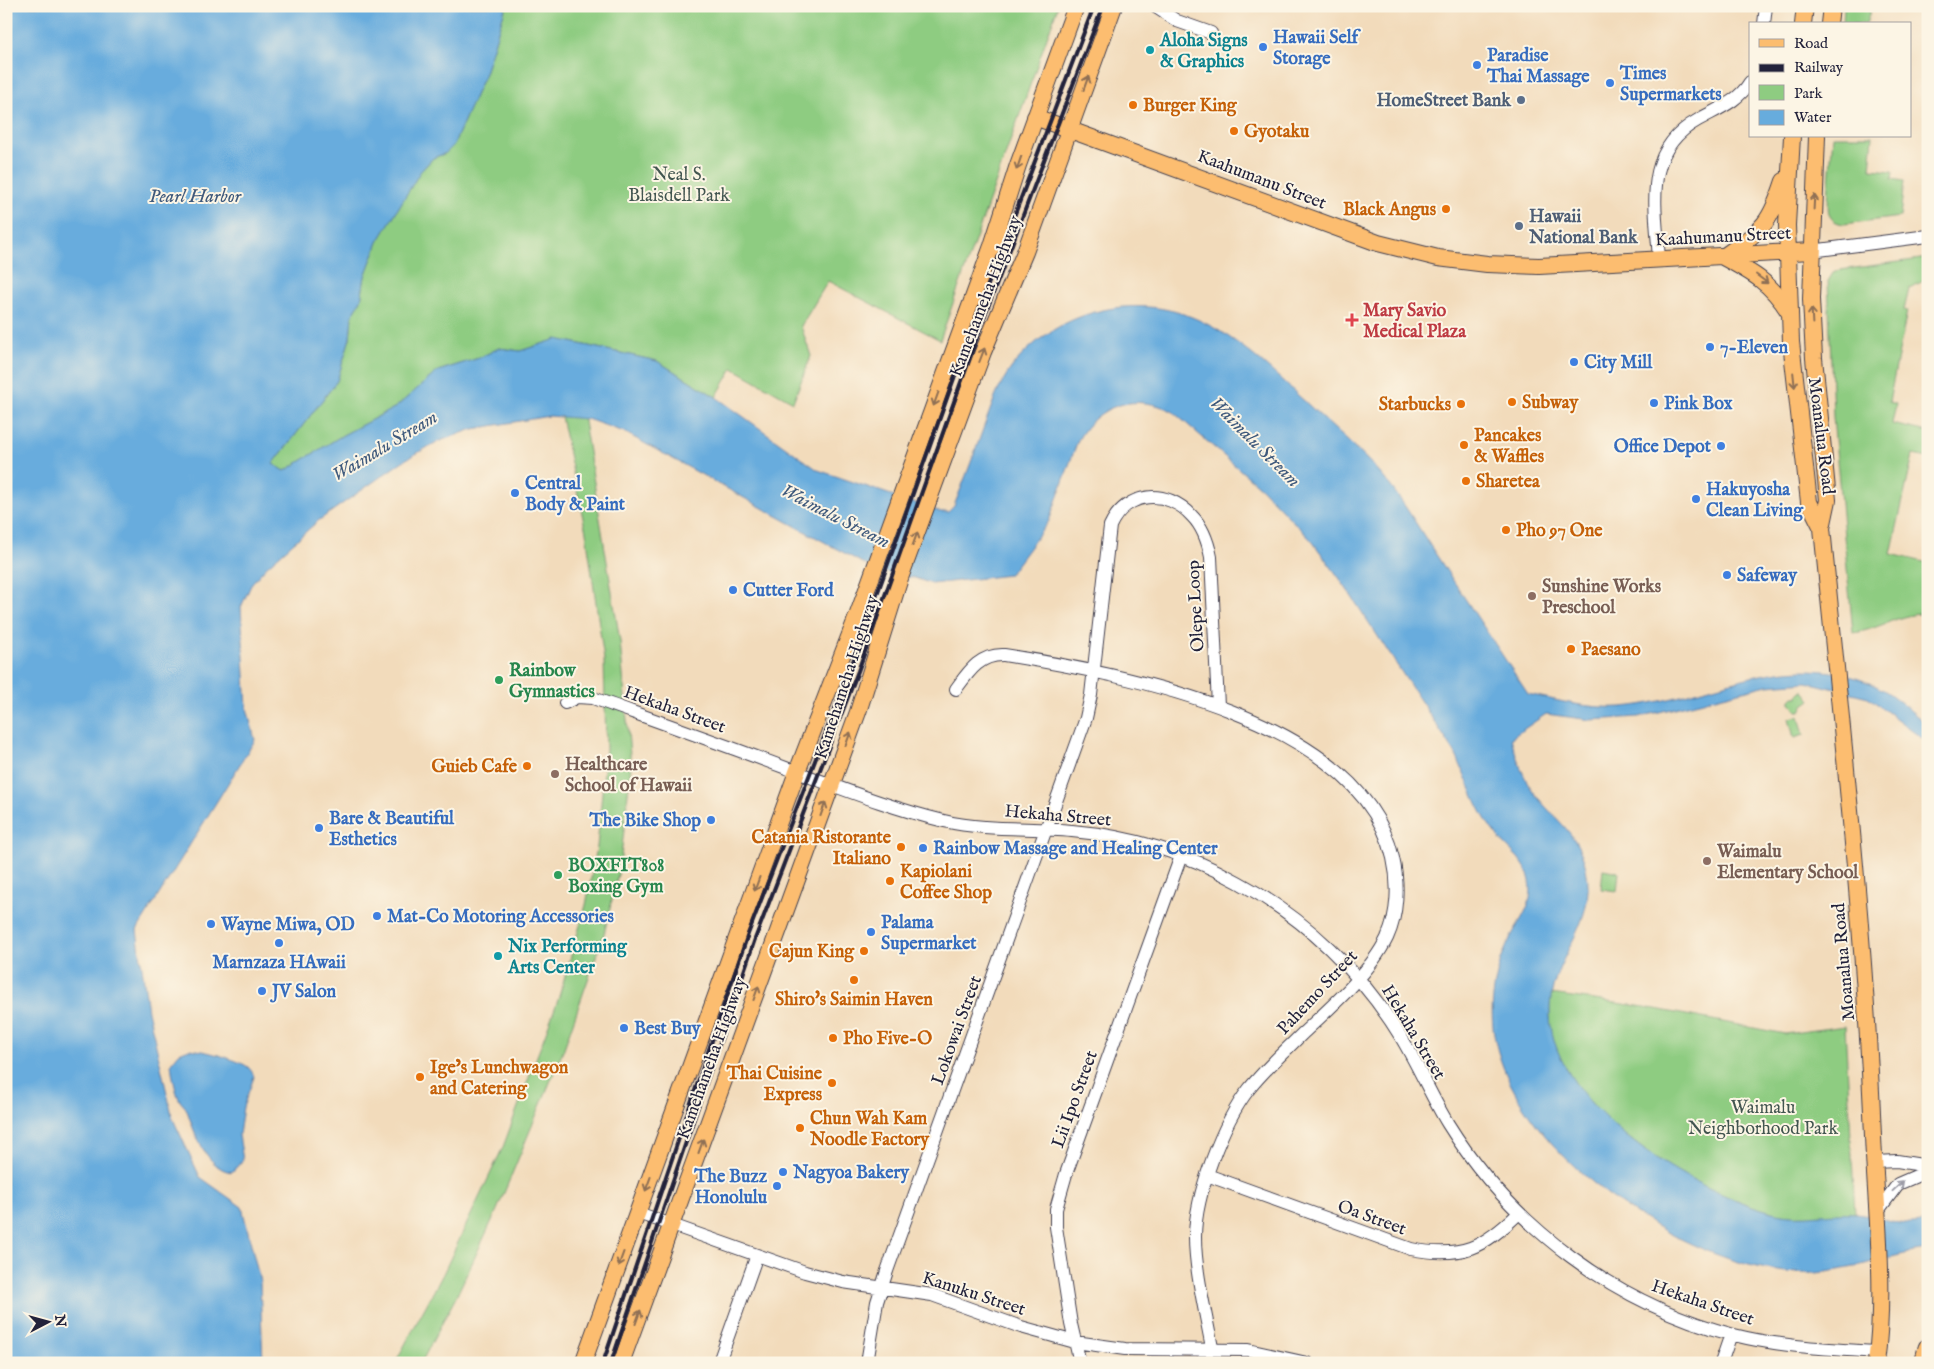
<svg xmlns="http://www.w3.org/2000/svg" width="1934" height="1369" viewBox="0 0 1934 1369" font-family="'IM FELL English',serif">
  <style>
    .green { fill: #8ecc81; stroke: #58775e }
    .water { fill: #67acdd; stroke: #44678c }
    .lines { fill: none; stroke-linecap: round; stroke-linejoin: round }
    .minor-casing { stroke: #413e4e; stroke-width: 14 }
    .major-casing { stroke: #413e4e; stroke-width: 18 }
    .highway-casing { stroke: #413e4e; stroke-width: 21 }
    .minor { stroke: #fff; stroke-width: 12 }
    .major { stroke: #fcbd6f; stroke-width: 16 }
    .highway { stroke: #fcbd6f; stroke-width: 19 }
    .rail { stroke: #22223b; stroke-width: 4 }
    .oneway { stroke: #8f7055 }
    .oneway2 { stroke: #9c9ca7 }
    .shop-dot { fill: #3f7fe0; stroke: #fcf5e5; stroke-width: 2 }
    .culture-dot { fill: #0f9aa8; stroke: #fcf5e5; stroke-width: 2 }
    .service-dot { fill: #5c6f8a; stroke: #fcf5e5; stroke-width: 2 }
    .food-dot { fill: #e8710a; stroke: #fcf5e5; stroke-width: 2 }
    .health-dot { fill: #e0444e; stroke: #fcf5e5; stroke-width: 2 }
    .education-dot { fill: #8d6e63; stroke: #fcf5e5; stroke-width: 2 }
    .leisure-dot { fill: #2e9e5b; stroke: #fcf5e5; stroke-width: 2 }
    .labels { text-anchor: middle; stroke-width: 4; stroke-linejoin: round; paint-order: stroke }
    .shop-label { font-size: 18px; font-weight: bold; fill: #366cbe; stroke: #fcf5e5; text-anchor: start }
    .culture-label { font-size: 18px; font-weight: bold; fill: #0d838f; stroke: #fcf5e5; text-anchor: start }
    .service-label { font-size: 18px; font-weight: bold; fill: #4e5e75; stroke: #fcf5e5; text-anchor: end }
    .food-label { font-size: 18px; font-weight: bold; fill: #c56008; stroke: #fcf5e5; text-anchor: start }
    .park-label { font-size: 18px; fill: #425550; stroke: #fcf5e5 }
    .street-label { font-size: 18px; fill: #22223b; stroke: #fcf5e5 }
    .health-label { font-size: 18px; font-weight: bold; fill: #be3a42; stroke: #fcf5e5; text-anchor: start }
    .education-label { font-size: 18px; font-weight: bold; fill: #785e54; stroke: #fcf5e5; text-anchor: start }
    .leisure-label { font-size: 18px; font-weight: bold; fill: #27864d; stroke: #fcf5e5; text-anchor: start }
    .water-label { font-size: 19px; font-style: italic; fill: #3e597c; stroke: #fcf5e5 }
  </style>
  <rect width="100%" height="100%" fill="#fcf5e5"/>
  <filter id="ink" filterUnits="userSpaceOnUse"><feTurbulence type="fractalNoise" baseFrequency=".02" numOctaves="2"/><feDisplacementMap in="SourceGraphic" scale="10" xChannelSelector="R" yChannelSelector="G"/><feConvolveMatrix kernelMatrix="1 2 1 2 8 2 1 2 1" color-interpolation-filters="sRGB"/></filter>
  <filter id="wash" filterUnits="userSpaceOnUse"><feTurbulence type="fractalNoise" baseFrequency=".0096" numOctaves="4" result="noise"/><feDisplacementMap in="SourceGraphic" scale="20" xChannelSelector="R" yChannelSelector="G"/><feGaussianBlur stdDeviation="1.12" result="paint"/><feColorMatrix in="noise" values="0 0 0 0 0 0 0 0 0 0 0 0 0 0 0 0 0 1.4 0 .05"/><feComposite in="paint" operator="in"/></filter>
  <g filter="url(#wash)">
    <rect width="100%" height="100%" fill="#f2dbbb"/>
    <path class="green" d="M 506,6 L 1058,6 L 940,340 L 828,281 L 801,326 L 811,356 L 793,402 L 733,368 L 716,397 L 657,361 L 571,342 L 620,641 L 631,766 L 620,866 L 604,934 L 563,1051 L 497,1210 L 456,1297 L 421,1363 L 395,1363 L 443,1274 L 503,1147 L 558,1000 L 586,905 L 597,847 L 606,749 L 604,660 L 586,532 L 561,417 L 548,342 L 520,351 L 499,348 L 479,358 L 438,371 L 396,407 L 343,435 L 285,471 L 273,464 L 337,381 L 350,338 L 352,316 L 361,300 L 365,276 L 378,242 L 420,172 L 433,158 L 446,153 L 453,146 L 485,73 Z
      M 1844,6 L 1872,6 L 1866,24 L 1843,24 Z
      M 1833,136 L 1873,136 L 1870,169 L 1893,171 L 1892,179 L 1904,181 L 1900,217 L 1844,224 C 1837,223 1832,221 1829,214 C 1826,206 1832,149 1833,136 Z
      M 1928,258 L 1928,278 L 1909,289 L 1904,310 L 1907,311 L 1889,402 L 1896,404 L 1892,424 L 1928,432 L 1928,458 L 1913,455 L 1891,554 L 1928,563 L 1928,614 C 1901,612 1879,630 1853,633 L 1833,417 L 1828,281 L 1833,273 L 1840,270 Z
      M 1801,691 L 1804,691 L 1811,700 L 1804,705 L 1801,711 L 1797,711 L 1791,703 L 1791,700 L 1794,697 L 1798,697 L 1798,694 Z
      M 1799,716 L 1804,735 L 1794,738 L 1789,718 Z
      M 1603,869 L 1619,872 L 1617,891 L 1601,889 Z
      M 1551,994 L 1645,1007 L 1785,1034 L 1845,1026 L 1855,1213 C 1829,1214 1802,1219 1776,1213 C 1697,1194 1577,1121 1553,1039 C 1549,1025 1549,1009 1551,994 Z"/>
    <path class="water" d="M 6,6 L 506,6 L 485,73 L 453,146 L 446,153 L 433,158 L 420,172 L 378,242 L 365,276 L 361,300 L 352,316 L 350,338 L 337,381 L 273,464 L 285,471 L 343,435 L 396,407 L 438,371 L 479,358 L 499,348 L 520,351 L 557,339 L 657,361 L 716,397 L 818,470 L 941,512 L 948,512 L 954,506 C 964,481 974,455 983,429 C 991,408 998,385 1012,367 C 1058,308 1141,289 1207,324 C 1246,344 1280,379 1312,408 C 1338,433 1367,456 1389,484 C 1407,507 1421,532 1437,556 C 1467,602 1498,648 1528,694 C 1560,701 1588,709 1621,707 C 1710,700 1786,643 1876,686 C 1895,695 1911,712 1928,725 L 1928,743 L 1868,697 L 1807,682 L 1767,685 L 1639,717 L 1591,720 L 1546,714 L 1511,738 C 1516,755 1521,773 1531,788 C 1551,819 1576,827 1586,868 C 1599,928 1547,958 1550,1016 C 1554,1109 1696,1195 1777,1213 C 1803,1219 1828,1211 1855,1213 C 1871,1214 1888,1221 1904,1224 C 1912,1225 1920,1223 1928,1222 L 1928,1250 C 1884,1255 1842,1276 1797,1273 C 1681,1266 1507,1150 1493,1027 C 1490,999 1496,969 1508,943 C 1517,922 1535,906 1530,881 C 1527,862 1510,851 1498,837 C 1477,812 1469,782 1455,753 L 1340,579 L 1312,541 L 1261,488 L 1172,411 C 1135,393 1098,404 1078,440 L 1049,521 L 1009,575 L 932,584 L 915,578 L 895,575 L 868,566 L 624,432 L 587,419 L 549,416 L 473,429 L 437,442 L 403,461 L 318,521 L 266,567 L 252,583 L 241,607 L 247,708 L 255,740 L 137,930 L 148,1011 L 173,1119 L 200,1177 L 242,1207 L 260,1281 L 263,1363 L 6,1363 Z
      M 189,1049 C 203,1050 237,1059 248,1067 C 251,1070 253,1073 254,1077 L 243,1107 L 239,1135 L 243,1160 L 232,1172 C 207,1170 193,1130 187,1110 C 185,1106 182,1104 180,1101 C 175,1091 172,1074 171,1063 L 179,1053 Z"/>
  </g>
  <g filter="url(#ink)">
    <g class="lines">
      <defs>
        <path id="minor" d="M 1154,6 L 1177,21 L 1211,33
          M 1764,24 L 1766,6
          M 1811,251 L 1928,236
          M 1659,260 C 1656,206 1642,151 1698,120 C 1717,109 1738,102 1750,82
          M 956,689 C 969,671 980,654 1004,655 C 1123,674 1361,718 1393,858 C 1399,884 1398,914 1387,938 C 1370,973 1330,1008 1302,1034 C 1284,1052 1265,1069 1249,1089 C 1223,1122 1195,1195 1195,1237 C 1195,1271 1206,1314 1212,1348
          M 565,703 L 577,697 L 593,698 C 657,721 722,744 786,768 C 838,787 890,808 944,821 C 986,831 1030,827 1072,831 C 1130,836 1188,854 1238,882 C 1305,918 1361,972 1401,1037 C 1418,1065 1431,1096 1448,1124 C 1512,1227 1616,1304 1734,1335 C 1781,1347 1830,1349 1877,1352
          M 1874,1162 L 1897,1161 L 1928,1166
          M 1207,1175 L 1411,1249 C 1462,1259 1483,1248 1519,1213
          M 1877,1212 L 1898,1184 L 1928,1171
          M 638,1213 L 805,1272 L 843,1282 L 932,1295 L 1021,1327 L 1075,1342 L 1125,1349 L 1248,1350 L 1307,1363
          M 720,1359 L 757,1255
          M 867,1363 L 877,1302 L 887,1271 L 1086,718 L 1091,695 L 1110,526 C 1126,491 1167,488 1192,516 C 1203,527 1208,542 1211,557 L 1218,706
          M 1080,1363 L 1071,1324 L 1056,1227 L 1056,1209 L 1066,1174 L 1181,856
          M 1721,1363 L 1731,1334"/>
        <path id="major" d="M 1803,24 L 1805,6
          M 1829,24 L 1831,6
          M 1035,117 L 1378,243 L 1438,258 L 1487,264 L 1539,266 L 1811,251
          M 1792,136 L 1787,225 L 1791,342 L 1809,502 L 1822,528
          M 1817,136 L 1811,299 L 1814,358 L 1828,500 L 1822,528 C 1842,731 1865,933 1873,1136 C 1876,1209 1886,1291 1876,1363
          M 1723,257 C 1762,229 1769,227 1784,181
          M 1723,257 C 1753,273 1771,283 1789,312
          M 583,1363 L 797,772 L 858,614 L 992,246 L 1018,165 L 1076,6
          M 621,1363 L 858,712 L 900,578 L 983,352 L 1025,252 L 1114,6"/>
        <path id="highway" d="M 1924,1363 L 1928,1348"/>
      </defs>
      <use href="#minor" class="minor-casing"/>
      <use href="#major" class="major-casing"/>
      <use href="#highway" class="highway-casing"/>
      <use href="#minor" class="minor"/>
      <use href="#major" class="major"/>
      <use href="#highway" class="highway"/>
      <path class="rail" d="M 603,1363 L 748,934 L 850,670 L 978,311 L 1094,6
        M 611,1363 L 755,939 L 858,671 L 986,312 L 1103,6"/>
    </g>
    <defs><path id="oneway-shaft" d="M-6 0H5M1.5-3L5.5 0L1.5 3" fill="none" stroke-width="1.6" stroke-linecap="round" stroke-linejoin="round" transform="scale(1.25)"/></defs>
    <g class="oneway">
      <use href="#oneway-shaft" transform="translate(1086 83) rotate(-70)"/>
      <use href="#oneway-shaft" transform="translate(1019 163) rotate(109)"/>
      <use href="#oneway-shaft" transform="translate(1814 202) rotate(-87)"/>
      <use href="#oneway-shaft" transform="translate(1762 279) rotate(37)"/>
      <use href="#oneway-shaft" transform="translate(1812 316) rotate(-93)"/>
      <use href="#oneway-shaft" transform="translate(982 355) rotate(-69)"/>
      <use href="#oneway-shaft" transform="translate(1794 380) rotate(84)"/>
      <use href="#oneway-shaft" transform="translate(936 399) rotate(110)"/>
      <use href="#oneway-shaft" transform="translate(915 539) rotate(-70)"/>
      <use href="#oneway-shaft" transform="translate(848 739) rotate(-70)"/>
      <use href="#oneway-shaft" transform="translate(823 809) rotate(-70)"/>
      <use href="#oneway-shaft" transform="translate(757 884) rotate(110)"/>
      <use href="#oneway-shaft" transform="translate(756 993) rotate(-70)"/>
      <use href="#oneway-shaft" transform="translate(701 1146) rotate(-70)"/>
      <use href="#oneway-shaft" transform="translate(648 1184) rotate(110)"/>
      <use href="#oneway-shaft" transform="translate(621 1259) rotate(110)"/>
      <use href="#oneway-shaft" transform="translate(638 1317) rotate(-70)"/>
    </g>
    <use class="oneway2" href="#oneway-shaft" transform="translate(1898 1186) rotate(-43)"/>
  </g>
  <g class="shop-dot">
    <circle cx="1263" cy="47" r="5"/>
    <circle cx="1477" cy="65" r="5"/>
    <circle cx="1610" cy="83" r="5"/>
    <circle cx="1710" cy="347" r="5"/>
    <circle cx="1574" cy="362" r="5"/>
    <circle cx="1654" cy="403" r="5"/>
    <circle cx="1721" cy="446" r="5"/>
    <circle cx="515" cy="493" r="5"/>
    <circle cx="1696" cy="499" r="5"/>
    <circle cx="1727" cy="575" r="5"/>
    <circle cx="733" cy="590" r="5"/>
    <circle cx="711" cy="820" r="5"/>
    <circle cx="319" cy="828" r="5"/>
    <circle cx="923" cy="848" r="5"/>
    <circle cx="377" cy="916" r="5"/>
    <circle cx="211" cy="924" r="5"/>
    <circle cx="871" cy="932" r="5"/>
    <circle cx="279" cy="943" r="5"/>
    <circle cx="262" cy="991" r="5"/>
    <circle cx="624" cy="1028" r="5"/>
    <circle cx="783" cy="1172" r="5"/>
    <circle cx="777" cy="1186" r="5"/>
  </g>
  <g class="culture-dot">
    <circle cx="1150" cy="50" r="5"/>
    <circle cx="498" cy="956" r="5"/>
  </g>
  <g class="service-dot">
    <circle cx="1521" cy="100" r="5"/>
    <circle cx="1519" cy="226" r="5"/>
  </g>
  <g class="food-dot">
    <circle cx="1133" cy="105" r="5"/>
    <circle cx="1234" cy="131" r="5"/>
    <circle cx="1446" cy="209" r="5"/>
    <circle cx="1512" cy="402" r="5"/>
    <circle cx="1461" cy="404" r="5"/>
    <circle cx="1464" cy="445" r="5"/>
    <circle cx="1466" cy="481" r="5"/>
    <circle cx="1506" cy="530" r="5"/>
    <circle cx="1571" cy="649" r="5"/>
    <circle cx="527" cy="766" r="5"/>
    <circle cx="901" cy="847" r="5"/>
    <circle cx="890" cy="881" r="5"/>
    <circle cx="864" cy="951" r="5"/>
    <circle cx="854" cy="980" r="5"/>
    <circle cx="833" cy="1038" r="5"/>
    <circle cx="420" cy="1077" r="5"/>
    <circle cx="832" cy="1083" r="5"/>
    <circle cx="800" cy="1128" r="5"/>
  </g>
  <path class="health-dot" d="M1349.5 312.5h5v5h5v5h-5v5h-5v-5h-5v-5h5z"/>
  <g class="education-dot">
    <circle cx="1532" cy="596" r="5"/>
    <circle cx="555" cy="774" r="5"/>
    <circle cx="1707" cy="861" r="5"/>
  </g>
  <g class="leisure-dot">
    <circle cx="499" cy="680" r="5"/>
    <circle cx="558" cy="875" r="5"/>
  </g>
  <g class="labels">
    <g class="shop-label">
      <text x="1273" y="43">Hawaii Self<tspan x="1273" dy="21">Storage</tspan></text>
      <text x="1487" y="61">Paradise<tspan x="1487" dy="21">Thai Massage</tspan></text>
      <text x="1620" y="79">Times<tspan x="1620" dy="21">Supermarkets</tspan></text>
      <text x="1720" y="353">7-Eleven</text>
      <text x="1584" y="368">City Mill</text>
      <text x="1664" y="409">Pink Box</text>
      <text x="1711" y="452" text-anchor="end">Office Depot</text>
      <text x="525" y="489">Central<tspan x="525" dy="21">Body &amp; Paint</tspan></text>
      <text x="1706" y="495">Hakuyosha<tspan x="1706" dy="21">Clean Living</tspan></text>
      <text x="1737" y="581">Safeway</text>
      <text x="743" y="596">Cutter Ford</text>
      <text x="329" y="824">Bare &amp; Beautiful<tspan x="329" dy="21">Esthetics</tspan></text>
      <text x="701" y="826" text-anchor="end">The Bike Shop</text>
      <text x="933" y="854">Rainbow Massage and Healing Center</text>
      <text x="387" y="922">Mat-Co Motoring Accessories</text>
      <text x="881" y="928">Palama<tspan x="881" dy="21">Supermarket</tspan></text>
      <text x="221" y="930">Wayne Miwa, OD</text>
      <text x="279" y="968" text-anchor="middle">Marnzaza HAwaii</text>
      <text x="272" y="997">JV Salon</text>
      <text x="634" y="1034">Best Buy</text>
      <text x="793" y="1178">Nagyoa Bakery</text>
      <text x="767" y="1182" text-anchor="end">The Buzz<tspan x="767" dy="21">Honolulu</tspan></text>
    </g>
    <g class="culture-label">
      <text x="1160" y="46">Aloha Signs<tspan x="1160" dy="21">&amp; Graphics</tspan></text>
      <text x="508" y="952">Nix Performing<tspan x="508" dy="21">Arts Center</tspan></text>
    </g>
    <g class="service-label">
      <text x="1511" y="106">HomeStreet Bank</text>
      <text x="1529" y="222" text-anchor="start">Hawaii<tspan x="1529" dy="21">National Bank</tspan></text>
    </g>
    <g class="food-label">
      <text x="1143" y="111">Burger King</text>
      <text x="1244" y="137">Gyotaku</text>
      <text x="1436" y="215" text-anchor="end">Black Angus</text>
      <text x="1522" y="408">Subway</text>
      <text x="1451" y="410" text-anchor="end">Starbucks</text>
      <text x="1474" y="441">Pancakes<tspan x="1474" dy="21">&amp; Waffles</tspan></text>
      <text x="1476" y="487">Sharetea</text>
      <text x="1516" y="536">Pho 97 One</text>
      <text x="1581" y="655">Paesano</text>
      <text x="517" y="772" text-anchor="end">Guieb Cafe</text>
      <text x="891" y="843" text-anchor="end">Catania Ristorante<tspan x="891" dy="21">Italiano</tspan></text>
      <text x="900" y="877">Kapiolani<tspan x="900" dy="21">Coffee Shop</tspan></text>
      <text x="854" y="957" text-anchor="end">Cajun King</text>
      <text x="854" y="1005" text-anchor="middle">Shiro's Saimin Haven</text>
      <text x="843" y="1044">Pho Five-O</text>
      <text x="430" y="1073">Ige’s Lunchwagon<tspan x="430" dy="21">and Catering</tspan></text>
      <text x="822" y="1079" text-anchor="end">Thai Cuisine<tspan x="822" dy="21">Express</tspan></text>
      <text x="810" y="1124">Chun Wah Kam<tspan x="810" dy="21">Noodle Factory</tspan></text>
    </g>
    <g class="park-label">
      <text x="679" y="180">Neal S.<tspan x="679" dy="21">Blaisdell Park</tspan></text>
      <text x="1763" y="1113">Waimalu<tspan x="1763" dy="21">Neighborhood Park</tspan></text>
    </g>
    <g class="street-label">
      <text transform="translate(1262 179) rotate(21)" y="6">Kaahumanu Street</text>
      <text transform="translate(1723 236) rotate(-3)" y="6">Kaahumanu Street</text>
      <text transform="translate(985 296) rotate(-69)" y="6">Kamehameha Highway</text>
      <text transform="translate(1822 436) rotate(83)" y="6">Moanalua Road</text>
      <text transform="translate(1195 606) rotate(-93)" y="6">Olepe Loop</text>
      <text transform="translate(846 677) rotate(-72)" y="6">Kamehameha Highway</text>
      <text transform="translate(675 709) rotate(20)" y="6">Hekaha Street</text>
      <text transform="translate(1058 815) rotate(5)" y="6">Hekaha Street</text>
      <text transform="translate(1843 962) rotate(-95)" y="6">Moanalua Road</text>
      <text transform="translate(1317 992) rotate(-47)" y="6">Pahemo Street</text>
      <text transform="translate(956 1030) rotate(-70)" y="6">Lokowai Street</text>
      <text transform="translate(1414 1032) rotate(59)" y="6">Hekaha Street</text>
      <text transform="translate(711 1058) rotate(-70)" y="6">Kamehameha Highway</text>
      <text transform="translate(1074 1099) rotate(-70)" y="6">Lii Ipo Street</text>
      <text transform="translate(1372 1217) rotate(20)" y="6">Oa Street</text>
      <text transform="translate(974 1293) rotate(18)" y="6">Kanuku Street</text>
      <text transform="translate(1703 1302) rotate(19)" y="6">Hekaha Street</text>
    </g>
    <g class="health-label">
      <text x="1363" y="316">Mary Savio<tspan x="1363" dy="21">Medical Plaza</tspan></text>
    </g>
    <g class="education-label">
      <text x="1542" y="592">Sunshine Works<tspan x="1542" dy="21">Preschool</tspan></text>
      <text x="565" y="770">Healthcare<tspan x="565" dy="21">School of Hawaii</tspan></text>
      <text x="1717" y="857">Waimalu<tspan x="1717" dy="21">Elementary School</tspan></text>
    </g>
    <g class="leisure-label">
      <text x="509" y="676">Rainbow<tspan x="509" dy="21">Gymnastics</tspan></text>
      <text x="568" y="871">BOXFIT808<tspan x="568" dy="21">Boxing Gym</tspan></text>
    </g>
    <g class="water-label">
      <text x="195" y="202">Pearl Harbor</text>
      <text transform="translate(1256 441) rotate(45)" y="7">Waimalu Stream</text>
      <text transform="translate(384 445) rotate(-31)" y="7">Waimalu Stream</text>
      <text transform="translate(836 515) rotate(27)" y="7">Waimalu Stream</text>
    </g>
  </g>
  <rect width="1934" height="1369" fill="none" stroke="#fcf5e5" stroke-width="25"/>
  <rect x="1749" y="22" width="162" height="115" fill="#fcf5e5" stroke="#a5a1a1"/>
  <rect x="1759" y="39" width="25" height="8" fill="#fcbd6f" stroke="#a5a1a1"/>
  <text x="1794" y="48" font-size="15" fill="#22223b">Road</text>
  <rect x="1759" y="64" width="25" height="8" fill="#22223b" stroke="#a5a1a1"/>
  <text x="1794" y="72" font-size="15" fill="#22223b">Railway</text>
  <rect x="1759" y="85" width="25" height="15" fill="#8ecc81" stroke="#a5a1a1"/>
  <text x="1794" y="98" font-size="15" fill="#22223b">Park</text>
  <rect x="1759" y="110" width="25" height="15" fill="#67acdd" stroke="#a5a1a1"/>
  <text x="1794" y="122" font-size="15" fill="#22223b">Water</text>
  <g transform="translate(48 1322) rotate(84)" stroke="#fcf5e5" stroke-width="4" paint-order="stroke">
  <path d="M0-4L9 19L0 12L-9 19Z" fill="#22223b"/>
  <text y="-8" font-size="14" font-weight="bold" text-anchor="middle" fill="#22223b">N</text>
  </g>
</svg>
